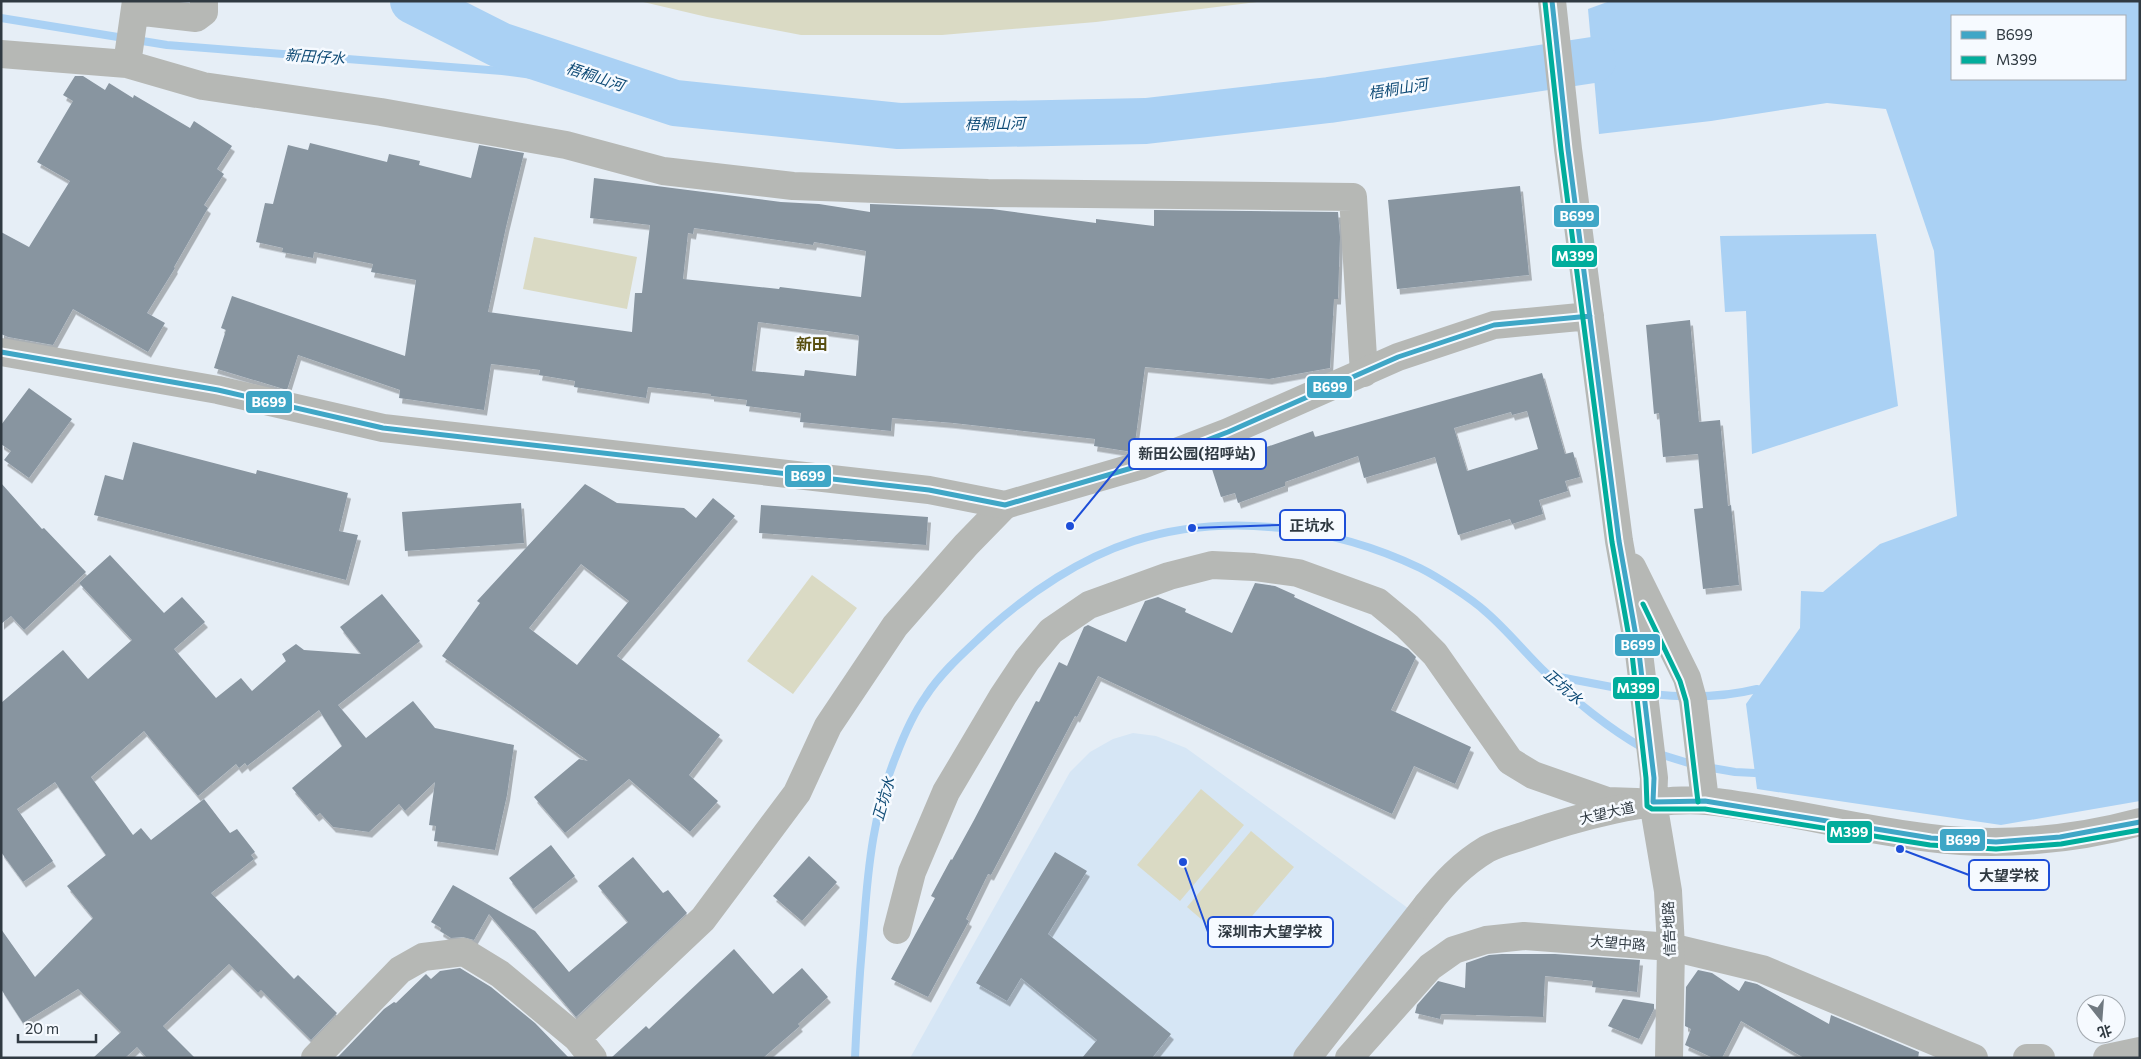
<svg xmlns="http://www.w3.org/2000/svg" width="2141" height="1059" viewBox="0 0 2141 1059" font-family="Commissioner,'Noto Sans SC',sans-serif">
  <style>
    .built { fill: #d6e6f5 }
    .green { fill: #dadac4 }
    .water { fill: #aad1f4; fill-rule: evenodd }
    .lines { fill: none; stroke-linecap: round; stroke-linejoin: round }
    .stream { stroke: #aad1f4; stroke-width: 8 }
    .river { stroke: #aad1f4; stroke-width: 46 }
    .building { fill: #8895a0; fill-rule: evenodd; filter: url(#shadow) }
    .minor { stroke: #b6b8b5; stroke-width: 28 }
    .tertiary { stroke: #b6b8b5; stroke-width: 28 }
    .bus-1-casing { stroke: #f6faff; stroke-width: 9 }
    .bus-2-casing { stroke: #f6faff; stroke-width: 9 }
    .bus-1 { stroke: #3fa6c6; stroke-width: 5 }
    .bus-2 { stroke: #01ad9c; stroke-width: 5 }
    .labels { text-anchor: middle; stroke-width: 5; stroke-linejoin: round; paint-order: stroke }
    .street-label { font-size: 14px; fill: #303a42; stroke: #f6faff }
    .water-label { font-size: 15px; font-style: italic; fill: #0f4b76; stroke: #f6faff }
    .quarter-label { font-size: 16px; font-weight: bold; fill: #584e0f; stroke: #f6faff }
    .leader { fill: none; stroke: #1d4ed8; stroke-width: 2 }
    .callout-dot { fill: #1d4ed8; stroke: #f6faff; stroke-width: 2 }
    .callout { fill: #f6faff; stroke: #1d4ed8; stroke-width: 2 }
    .callout-label { font-size: 15px; text-anchor: middle; font-weight: bold; fill: #303a42 }
    .line-badge { stroke: #f6faff; stroke-width: 2 }
    .badge-label { font-size: 14px; text-anchor: middle; font-weight: bold; fill: #fff }
  </style>
  <defs>
    <filter id="shadow"><feDropShadow dx="3" dy="5.5" stdDeviation="0" flood-color="#0004"/></filter>
  </defs>
  <rect width="100%" height="100%" fill="#e6eef6"/>
  <path class="built" d="M 1133,733 L 1156,736 L 1186,748 L 1412,911 L 1292,1058 L 910,1058 L 1070,772 L 1090,752 L 1113,739 Z"/>
  <path class="green" d="M 639,1 L 1265,1 L 1096,22 L 942,35 L 801,35 L 707,17 Z
    M 534,237 L 637,257 L 627,309 L 523,289 Z
    M 812,575 L 857,608 L 793,694 L 747,661 Z
    M 1201,789 L 1244,825 L 1180,901 L 1137,865 Z
    M 1251,831 L 1294,867 L 1229,943 L 1187,907 Z"/>
  <path class="water" d="M 1610,1 L 2140,1 L 2140,801 L 2001,825 L 1757,789 L 1746,704 L 1800,628 L 1801,591 L 1823,592 L 1880,544 L 1957,516 L 1934,251 L 1886,109 L 1827,103 L 1711,121 L 1599,134 L 1588,9 ZM 1952,16 L 2125,16 L 2125,79 L 1952,79 Z
    M 1876,234 L 1898,406 L 1752,454 L 1746,311 L 1725,312 L 1720,236 Z"/>
  <g class="lines">
    <path class="stream" d="M 1,18 L 167,45 L 502,71 L 630,88
      M 1549,675 L 1638,692
      M 1650,694 C 1686,698 1721,698 1757,689
      M 1656,753 L 1695,765
      M 1706,767 L 1735,772 L 1755,773
      M 855,1058 C 857,1013 860,968 864,923 C 868,867 874,809 896,756 C 904,735 913,714 926,696 C 942,671 967,650 989,629 C 1030,592 1081,558 1134,541 C 1227,511 1334,527 1420,568 C 1438,577 1472,599 1486,612 C 1508,631 1526,654 1546,673 C 1572,699 1611,730 1643,748"/>
    <path class="river" d="M 413,1 L 500,45 L 675,103 L 899,126 L 1146,121 L 1329,100 L 1593,60"/>
  </g>
  <path class="building" d="M 75,76 L 83,76 L 105,90 L 109,83 L 133,98 L 134,95 L 190,128 L 194,121 L 232,146 L 217,169 L 224,174 L 204,205 L 208,208 L 174,267 L 175,268 L 147,313 L 165,323 L 148,352 L 73,309 L 53,345 L 8,337 L 1,334 L 1,232 L 29,247 L 70,181 L 37,162 L 73,101 L 63,95 Z
    M 310,143 L 387,162 L 389,154 L 420,161 L 419,165 L 471,178 L 479,145 L 524,153 L 506,227 L 488,312 L 632,332 L 635,293 L 642,293 L 650,225 L 590,218 L 594,178 L 781,202 L 819,204 L 870,212 L 870,204 L 992,209 L 1096,223 L 1096,219 L 1154,226 L 1154,210 L 1338,212 L 1340,237 L 1338,299 L 1334,299 L 1330,368 L 1269,379 L 1145,367 L 1134,451 L 1132,452 L 1094,446 L 1095,439 L 953,423 L 892,418 L 891,431 L 800,422 L 801,413 L 746,406 L 747,400 L 711,396 L 711,394 L 648,387 L 646,398 L 574,387 L 575,381 L 539,375 L 540,370 L 491,364 L 484,410 L 399,398 L 400,390 L 298,355 L 287,390 L 214,368 L 226,330 L 221,328 L 232,296 L 405,356 L 416,280 L 371,272 L 373,264 L 314,252 L 313,258 L 282,252 L 283,248 L 256,242 L 265,203 L 273,204 L 288,145 L 308,150 ZM 694,228 L 813,245 L 814,242 L 866,251 L 861,297 L 780,287 L 779,289 L 683,279 L 688,233 L 693,234 ZM 758,322 L 857,335 L 859,336 L 856,376 L 805,370 L 804,376 L 752,371 Z
    M 1520,186 L 1529,275 L 1397,289 L 1388,200 Z
    M 1690,320 L 1699,422 L 1720,420 L 1728,506 L 1731,505 L 1739,585 L 1703,589 L 1694,509 L 1703,508 L 1698,454 L 1663,457 L 1659,413 L 1654,414 L 1646,325 Z
    M 1542,373 L 1565,454 L 1573,452 L 1580,477 L 1565,481 L 1568,491 L 1539,500 L 1543,514 L 1512,524 L 1510,519 L 1458,535 L 1435,457 L 1364,478 L 1358,456 L 1285,482 L 1285,486 L 1238,503 L 1235,493 L 1221,497 L 1211,466 L 1313,431 L 1315,437 ZM 1527,411 L 1538,449 L 1467,471 L 1454,428 L 1511,412 L 1512,415 Z
    M 29,388 L 72,419 L 29,478 L 4,460 L 11,451 L 1,444 L 1,425 Z
    M 133,442 L 256,474 L 257,470 L 348,493 L 339,531 L 358,535 L 346,580 L 94,515 L 105,475 L 123,480 Z
    M 1,483 L 42,529 L 44,528 L 86,572 L 24,630 L 11,616 L 1,624 Z
    M 585,484 L 617,503 L 684,508 L 696,518 L 713,498 L 735,516 L 617,656 L 720,735 L 689,775 L 718,801 L 690,832 L 629,779 L 565,833 L 534,797 L 579,759 L 588,761 L 442,656 L 480,603 L 477,601 ZM 581,564 L 629,601 L 577,665 L 529,628 Z
    M 521,503 L 524,543 L 405,551 L 402,512 Z
    M 761,505 L 928,517 L 926,545 L 759,533 Z
    M 110,555 L 164,613 L 182,597 L 205,622 L 174,649 L 216,698 L 241,678 L 252,691 L 286,661 L 282,654 L 296,644 L 304,650 L 361,654 L 340,627 L 382,594 L 420,641 L 338,705 L 366,738 L 413,701 L 435,728 L 514,745 L 507,795 L 495,850 L 434,841 L 436,826 L 429,825 L 435,782 L 405,811 L 399,804 L 369,832 L 333,827 L 320,813 L 316,816 L 292,788 L 342,746 L 319,710 L 247,766 L 245,763 L 239,768 L 236,764 L 198,796 L 144,731 L 91,777 L 133,835 L 141,828 L 151,840 L 204,799 L 230,833 L 237,829 L 255,852 L 251,855 L 254,859 L 211,893 L 294,979 L 298,975 L 337,1013 L 311,1040 L 261,990 L 258,993 L 229,964 L 163,1026 L 195,1058 L 147,1058 L 137,1047 L 125,1058 L 93,1058 L 121,1032 L 78,989 L 23,1023 L 1,989 L 1,929 L 35,977 L 93,918 L 67,886 L 106,855 L 55,782 L 17,809 L 53,861 L 23,882 L 1,852 L 1,703 L 63,650 L 88,679 L 132,640 L 79,583 Z
    M 1255,583 L 1275,586 L 1295,595 L 1294,597 L 1408,649 L 1416,657 L 1391,710 L 1471,747 L 1455,784 L 1414,766 L 1392,814 L 1098,676 L 1077,717 L 1075,716 L 991,875 L 988,874 L 966,919 L 969,921 L 928,997 L 891,979 L 935,898 L 931,896 L 951,859 L 952,860 L 974,820 L 1036,701 L 1039,702 L 1059,662 L 1067,666 L 1084,627 L 1088,625 L 1126,642 L 1145,601 L 1158,597 L 1186,609 L 1185,612 L 1232,633 Z
    M 551,845 L 575,876 L 533,909 L 509,878 Z
    M 1055,852 L 1087,871 L 1048,934 L 1171,1034 L 1152,1058 L 1082,1058 L 1097,1040 L 1021,978 L 1007,1001 L 976,983 Z
    M 809,856 L 837,882 L 802,921 L 773,896 Z
    M 633,857 L 663,893 L 668,890 L 687,913 L 576,1017 L 489,914 L 474,940 L 463,937 L 451,938 L 440,931 L 441,928 L 431,922 L 453,885 L 535,931 L 569,972 L 628,922 L 598,886 Z
    M 734,949 L 773,994 L 802,968 L 828,997 L 798,1024 L 800,1026 L 763,1058 L 611,1058 L 646,1026 L 649,1029 Z
    M 1502,954 L 1555,954 L 1640,960 L 1637,992 L 1592,987 L 1593,981 L 1545,976 L 1543,1017 L 1441,1014 L 1440,1019 L 1415,1013 L 1417,1005 L 1438,981 L 1465,988 L 1466,963 L 1489,955 Z
    M 460,968 L 491,987 L 535,1023 L 569,1058 L 337,1058 L 384,1009 L 394,1002 L 396,1003 L 426,974 L 431,979 L 440,971 Z
    M 1698,970 L 1712,973 L 1739,991 L 1745,981 L 1757,984 L 1829,1024 L 1831,1015 L 1919,1052 L 1918,1058 L 1804,1058 L 1741,1021 L 1722,1058 L 1713,1058 L 1685,1045 L 1691,1029 L 1685,1026 L 1686,987 Z
    M 1623,999 L 1654,1004 L 1654,1009 L 1639,1039 L 1608,1026 Z"/>
  <g class="lines">
    <path class="minor" d="M 135,11 L 196,18 L 204,12 L 204,1
      M 1,54 L 127,64 L 203,86 L 381,112 L 566,145 L 663,171 L 793,186 L 988,193 L 1353,197 L 1364,373
      M 127,64 L 136,1
      M 897,930 L 912,872 L 946,792 L 1003,696 L 1027,660 L 1051,631 L 1089,605 L 1169,576 L 1212,565 L 1254,567 L 1298,573 L 1378,602 L 1407,626 L 1435,654 L 1510,761 L 1533,775 L 1607,801 L 1637,802
      M 315,1058 L 400,970 L 423,957 L 464,952 L 500,974 L 577,1038
      M 593,1058 L 577,1038 L 703,919 L 797,793 L 828,726 L 895,626 L 966,545 L 1005,505
      M 1307,1058 L 1427,905
      M 1349,1058 L 1430,967 L 1454,950 L 1486,940 L 1524,936 L 1671,947 L 1762,969 L 1974,1058
      M 2027,1058 L 2041,1058
      M 2107,1058 L 2140,1051"/>
    <path class="tertiary" d="M 1552,1 L 1568,149 L 1619,541 L 1639,653 L 1654,778 L 1653,802 L 1668,891 L 1671,947 L 1669,1058
      M 1,352 L 218,390 L 383,428 L 929,490 L 1005,505 L 1142,465 L 1228,432 L 1398,357 L 1494,325 L 1590,316
      M 1632,567 L 1687,678 L 1693,700 L 1705,801
      M 1427,905 C 1445,882 1462,864 1487,849 C 1498,843 1511,840 1523,836 C 1574,818 1653,796 1707,801 C 1782,809 1855,829 1930,838 C 1999,847 2073,840 2140,822"/>
    <defs>
      <path id="bus-1" d="M 1552,1 L 1568,149 L 1619,541 L 1639,653 L 1654,778 L 1653,802 L 1705,801 L 1931,838 L 1996,842 L 2060,837 L 2140,822
        M 1,352 L 218,390 L 383,428 L 929,490 L 1005,505 L 1142,465 L 1228,432 L 1398,357 L 1494,325 L 1590,316"/>
      <path id="bus-2" d="M 1545,2 L 1561,150 L 1612,542 L 1632,654 L 1646,778 L 1647,806 L 1652,809 L 1705,809 L 1930,845 L 1996,849 L 2061,844 L 2140,830
        M 1643,604 L 1680,681 L 1686,701 L 1698,802"/>
    </defs>
    <use href="#bus-1" class="bus-1-casing"/>
    <use href="#bus-2" class="bus-2-casing"/>
    <use href="#bus-1" class="bus-1"/>
    <use href="#bus-2" class="bus-2"/>
  </g>
  <g class="labels">
    <g class="street-label">
      <text transform="translate(1607 813) rotate(-13)" y="5">大望大道</text>
      <text transform="translate(1669 929) rotate(-92)" y="5">信告地路</text>
      <text transform="translate(1618 943) rotate(4)" y="5">大望中路</text>
    </g>
    <g class="water-label">
      <text transform="translate(315 57) rotate(4)" y="5">新田仔水</text>
      <text transform="translate(595 77) rotate(18)" y="5">梧桐山河</text>
      <text transform="translate(1398 89) rotate(-9)" y="5">梧桐山河</text>
      <text transform="translate(995 124) rotate(-1)" y="5">梧桐山河</text>
      <text transform="translate(1563 687) rotate(41)" y="5">正坑水</text>
      <text transform="translate(884 799) rotate(-74)" y="5">正坑水</text>
    </g>
    <g class="quarter-label">
      <text x="812" y="350">新田</text>
    </g>
  </g>
  <path class="leader" d="M1070 526L1129 454M1192 528L1280 525M1900 849L1969 875M1183 862L1208 932"/>
  <g class="callout-dot">
    <circle cx="1070" cy="526" r="5"/>
    <circle cx="1192" cy="528" r="5"/>
    <circle cx="1900" cy="849" r="5"/>
    <circle cx="1183" cy="862" r="5"/>
  </g>
  <g class="callout">
    <rect x="1129" y="439" width="137" height="30" rx="5"/>
    <rect x="1280" y="510" width="65" height="30" rx="5"/>
    <rect x="1969" y="860" width="80" height="30" rx="5"/>
    <rect x="1208" y="917" width="125" height="30" rx="5"/>
  </g>
  <g class="callout-label">
    <text x="1197" y="459">新田公园(招呼站)</text>
    <text x="1312" y="531">正坑水</text>
    <text x="2009" y="881">大望学校</text>
    <text x="1270" y="937">深圳市大望学校</text>
  </g>
  <g class="line-badge">
    <rect x="1553" y="204" width="47" height="24" rx="5" fill="#3fa6c6"/>
    <rect x="1551" y="244" width="47" height="24" rx="5" fill="#01ad9c"/>
    <rect x="1306" y="375" width="47" height="24" rx="5" fill="#3fa6c6"/>
    <rect x="245" y="390" width="48" height="24" rx="5" fill="#3fa6c6"/>
    <rect x="784" y="464" width="48" height="24" rx="5" fill="#3fa6c6"/>
    <rect x="1614" y="633" width="47" height="24" rx="5" fill="#3fa6c6"/>
    <rect x="1612" y="676" width="48" height="24" rx="5" fill="#01ad9c"/>
    <rect x="1826" y="820" width="47" height="24" rx="5" fill="#01ad9c"/>
    <rect x="1939" y="828" width="47" height="24" rx="5" fill="#3fa6c6"/>
  </g>
  <g class="badge-label">
    <text x="1577" y="221">B699</text>
    <text x="1575" y="261">M399</text>
    <text x="1330" y="392">B699</text>
    <text x="269" y="407">B699</text>
    <text x="808" y="481">B699</text>
    <text x="1638" y="650">B699</text>
    <text x="1636" y="693">M399</text>
    <text x="1849" y="837">M399</text>
    <text x="1963" y="845">B699</text>
  </g>
  <rect width="2141" height="1059" fill="none" stroke="#303a42" stroke-width="5"/>
  <rect x="1951" y="15" width="175" height="65" fill="#f6faff" stroke="#a7adb3"/>
  <rect x="1961" y="31" width="25" height="8" fill="#3fa6c6" stroke="#a7adb3"/>
  <text x="1996" y="40" font-size="15" fill="#303a42">B699</text>
  <rect x="1961" y="56" width="25" height="8" fill="#01ad9c" stroke="#a7adb3"/>
  <text x="1996" y="65" font-size="15" fill="#303a42">M399</text>
  <g transform="translate(2101 1019) rotate(163)"><circle r="24" fill="#f6faff" stroke="#a7adb3"/>
  <path d="M0-4L9 19L0 12L-9 19Z" fill="#707981"/>
  <text y="-8" font-size="14" font-weight="bold" text-anchor="middle" fill="#303a42">北</text>
  </g>
  <path d="M18 1034v8h78v-8" fill="none" stroke="#303a42" stroke-width="2.5"/>
  <text x="25" y="1034" font-size="15" fill="#303a42" stroke="#f6faff" stroke-width="4" paint-order="stroke">20 m</text>
</svg>
